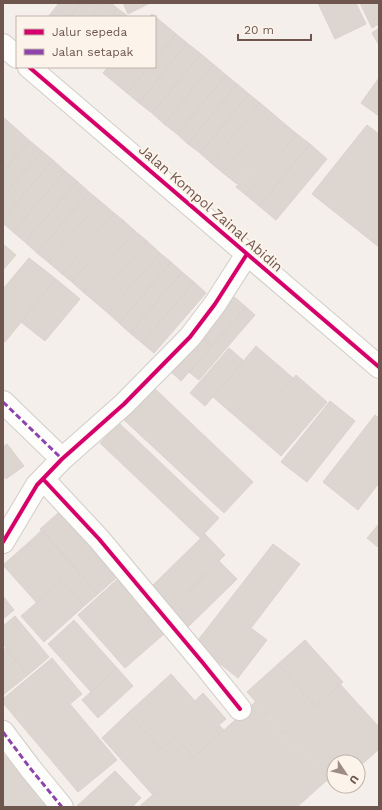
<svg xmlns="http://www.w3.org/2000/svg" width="382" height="810" viewBox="0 0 382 810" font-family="'Work Sans',sans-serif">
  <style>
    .building { fill: #ddd5d0; stroke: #dcd2cd }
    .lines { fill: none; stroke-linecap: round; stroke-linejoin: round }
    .minor-casing { stroke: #d3ccc8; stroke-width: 24 }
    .minor { stroke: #fdfdfc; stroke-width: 22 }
    .quiet { stroke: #8e44ad; stroke-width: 3; stroke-dasharray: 6 3; stroke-linecap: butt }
    .cycleway-casing { stroke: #fcf4eb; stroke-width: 6 }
    .cycleway { stroke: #d6006c; stroke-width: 4 }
    .labels { text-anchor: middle; stroke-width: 4; stroke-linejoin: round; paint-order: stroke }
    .street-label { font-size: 14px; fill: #6e564e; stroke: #fcf4eb }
  </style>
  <rect width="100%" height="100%" fill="#f4efea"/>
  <path class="building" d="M 59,3 L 81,3 L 70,17 L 48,17 Z
    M 81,3 L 101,3 L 90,17 L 70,17 Z
    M 101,3 L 111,3 L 117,8 L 111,17 L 90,17 Z
    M 123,3 L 150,3 L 128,14 Z
    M 318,3 L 356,3 L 366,24 L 335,39 Z
    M 360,3 L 379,3 L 379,24 L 372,28 Z
    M 117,8 L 129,17 L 111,17 Z
    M 152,14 L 176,34 L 155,60 L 155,17 L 149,17 Z
    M 379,28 L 379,45 L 372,33 Z
    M 176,34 L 187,43 L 139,103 L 127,93 L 149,67 L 155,67 L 155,60 Z
    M 187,43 L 201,54 L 152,113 L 139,103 Z
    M 201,54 L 213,64 L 164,124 L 152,113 Z
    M 213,64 L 226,75 L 177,134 L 164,124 Z
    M 108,67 L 149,67 L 127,93 L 103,73 Z
    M 226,75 L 237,84 L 188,144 L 177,134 Z
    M 379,78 L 379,116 L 361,103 Z
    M 237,84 L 249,94 L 200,153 L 188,144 Z
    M 249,94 L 260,103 L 211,163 L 200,153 Z
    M 260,103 L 272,113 L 223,173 L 211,163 Z
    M 272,113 L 286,125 L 237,184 L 223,173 Z
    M 3,117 L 30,141 L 3,171 Z
    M 286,125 L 297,134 L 246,195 L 236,187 Z
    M 367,125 L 379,134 L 379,247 L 312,194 Z
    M 297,134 L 310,144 L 259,206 L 246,195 Z
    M 30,141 L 42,151 L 3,196 L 3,171 Z
    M 310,144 L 327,159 L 276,220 L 259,206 Z
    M 42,151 L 53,160 L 3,219 L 3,196 Z
    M 53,160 L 65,171 L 13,232 L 3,223 L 3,219 Z
    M 65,171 L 77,181 L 25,242 L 13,232 Z
    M 77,181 L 89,192 L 37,253 L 25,242 Z
    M 89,192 L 100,201 L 48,262 L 37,253 Z
    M 100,201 L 114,213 L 62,274 L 48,262 Z
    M 114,213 L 124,221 L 72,282 L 62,274 Z
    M 124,221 L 135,231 L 83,292 L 72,282 Z
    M 135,231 L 147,241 L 95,302 L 83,292 Z
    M 147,241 L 160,253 L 108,313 L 95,302 Z
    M 3,244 L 16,255 L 3,270 Z
    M 160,253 L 171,262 L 119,323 L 108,313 Z
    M 29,258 L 56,279 L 5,342 L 3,340 L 3,289 Z
    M 171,262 L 182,272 L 130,333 L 119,323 Z
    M 182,272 L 194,282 L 142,343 L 130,333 Z
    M 56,279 L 80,299 L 45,341 L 21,322 Z
    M 194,282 L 206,293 L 154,353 L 142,343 Z
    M 232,295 L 246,307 L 212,346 L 198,334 Z
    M 246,307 L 255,315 L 199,380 L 189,372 Z
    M 198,334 L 212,346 L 181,381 L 168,369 Z
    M 256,346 L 293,378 L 250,429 L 213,397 Z
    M 229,348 L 244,361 L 205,406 L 190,393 Z
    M 296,375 L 327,402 L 281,456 L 250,429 Z
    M 152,386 L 253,482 L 224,513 L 122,418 Z
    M 330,401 L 355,421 L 307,482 L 281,462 Z
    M 375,415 L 379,418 L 379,483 L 358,510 L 323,482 Z
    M 119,423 L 219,518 L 200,538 L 100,443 Z
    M 7,444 L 24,466 L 6,479 L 3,476 L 3,447 Z
    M 66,506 L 124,571 L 98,594 L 40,529 Z
    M 379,524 L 379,548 L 367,538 Z
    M 42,530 L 98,594 L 84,606 L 28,543 Z
    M 205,534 L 225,555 L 169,610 L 149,589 Z
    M 28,543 L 61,581 L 36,602 L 3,565 Z
    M 273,544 L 300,564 L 251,628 L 267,640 L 238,678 L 195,644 Z
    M 219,561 L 237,579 L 187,628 L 169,610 Z
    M 120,577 L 135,593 L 131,597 L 164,634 L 125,668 L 78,615 Z
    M 61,581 L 84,606 L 44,642 L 21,616 Z
    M 3,596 L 14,610 L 3,619 Z
    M 15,616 L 49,657 L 28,675 L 3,644 L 3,626 Z
    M 74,620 L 117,668 L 91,692 L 48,644 Z
    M 305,640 L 343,682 L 315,706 L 278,664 Z
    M 6,648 L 16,660 L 3,671 L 3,650 Z
    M 52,658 L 82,694 L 70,704 L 117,760 L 78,792 L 3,703 L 3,699 Z
    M 16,660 L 28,675 L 3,695 L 3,671 Z
    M 278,664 L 315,706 L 285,734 L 247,692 Z
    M 117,668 L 133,686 L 98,718 L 82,700 Z
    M 171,674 L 195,701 L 203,693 L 226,719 L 219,725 L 224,730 L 194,757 L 175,737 L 161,749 L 128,713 Z
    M 340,684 L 379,727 L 379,749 L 358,768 L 358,762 L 334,762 L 334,786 L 338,786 L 335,790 L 285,734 Z
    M 255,702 L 326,781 L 297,807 L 139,807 Z
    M 128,713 L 161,749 L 134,774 L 102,738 Z
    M 175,737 L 194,757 L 153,795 L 134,774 Z
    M 3,754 L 52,807 L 3,807 Z
    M 115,771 L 141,798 L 132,807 L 76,807 Z"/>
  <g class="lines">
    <defs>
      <path id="minor" d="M 3,45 L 17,57
        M 29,67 L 379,367
        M 3,402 L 62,459
        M 43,479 L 99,539 L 203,663 L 240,709
        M 3,542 L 37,485 L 62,459 L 124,404 L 190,337 L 215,304 L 247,254
        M 3,732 L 30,768 L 62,807"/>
    </defs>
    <use href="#minor" class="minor-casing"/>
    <use href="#minor" class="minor"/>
    <path class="quiet" d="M 3,402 L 62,459
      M 3,732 L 30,768 L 62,807"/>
    <defs>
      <path id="cycleway" d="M 29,67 L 379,367
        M 43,479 L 99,539 L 203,663 L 240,709
        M 3,542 L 37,485 L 62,459 L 124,404 L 190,337 L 215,304 L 247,254"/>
    </defs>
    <use href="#cycleway" class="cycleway-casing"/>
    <use href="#cycleway" class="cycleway"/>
  </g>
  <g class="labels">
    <g class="street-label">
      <text transform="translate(211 208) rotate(41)" y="5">Jalan Kompol Zainal Abidin</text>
    </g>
  </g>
  <rect width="382" height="810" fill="none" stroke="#6e564e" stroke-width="8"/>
  <rect x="16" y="16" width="140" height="52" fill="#fcf4eb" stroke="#c3b5ac"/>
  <rect x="24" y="29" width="20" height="6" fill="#d6006c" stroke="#c3b5ac"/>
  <text x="52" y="36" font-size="12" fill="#6e564e">Jalur sepeda</text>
  <rect x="24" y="49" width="20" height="6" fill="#8e44ad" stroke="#c3b5ac"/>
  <text x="52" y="56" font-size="12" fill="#6e564e">Jalan setapak</text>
  <g transform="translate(346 774) rotate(125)"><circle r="19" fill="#fcf4eb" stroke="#c3b5ac"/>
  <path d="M0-3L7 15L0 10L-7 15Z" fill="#9d8c85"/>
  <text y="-6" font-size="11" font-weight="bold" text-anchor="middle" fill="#6e564e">U</text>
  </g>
  <path d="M238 34v6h73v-6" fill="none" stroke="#6e564e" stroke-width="2"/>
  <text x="244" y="34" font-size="12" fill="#6e564e" stroke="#fcf4eb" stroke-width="3" paint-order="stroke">20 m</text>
</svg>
